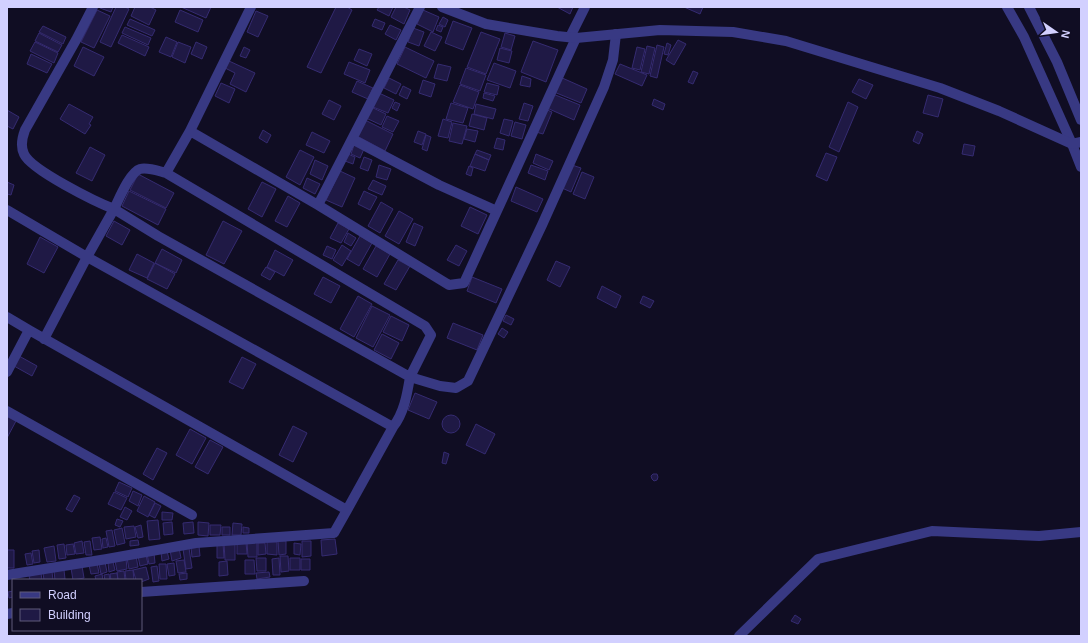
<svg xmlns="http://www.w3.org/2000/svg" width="1088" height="643" viewBox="0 0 1088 643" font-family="Helvetica,sans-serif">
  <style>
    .building { fill: #1f1945; stroke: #352b71 }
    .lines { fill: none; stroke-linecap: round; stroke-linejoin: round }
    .minor { stroke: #383983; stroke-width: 10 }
    .tertiary { stroke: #383983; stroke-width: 10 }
  </style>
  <rect width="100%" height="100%" fill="#100d23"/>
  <path class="building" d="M 101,7 L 113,7 L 111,12 L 100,8 Z
    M 116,7 L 125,7 L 129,9 L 111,47 L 100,42 Z
    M 135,7 L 150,7 L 156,10 L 149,25 L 131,16 Z
    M 181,7 L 211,7 L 206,18 Z
    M 336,7 L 347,7 L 352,10 L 321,73 L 307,67 Z
    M 379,7 L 393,7 L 389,16 L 377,10 Z
    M 396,7 L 404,7 L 410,10 L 404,24 L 391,17 Z
    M 557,7 L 573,7 L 570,14 Z
    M 684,7 L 703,7 L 700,14 Z
    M 97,10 L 110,16 L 94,48 L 81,42 Z
    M 180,10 L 203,20 L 198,32 L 175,22 Z
    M 423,10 L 439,17 L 433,32 L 417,24 Z
    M 256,11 L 268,16 L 258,37 L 247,32 Z
    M 443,17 L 448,20 L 445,27 L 439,24 Z
    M 130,19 L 155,30 L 152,36 L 127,25 Z
    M 375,19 L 385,23 L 382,30 L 372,26 Z
    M 453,21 L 472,28 L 463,50 L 445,43 Z
    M 390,25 L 401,30 L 396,40 L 385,34 Z
    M 438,25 L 443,27 L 441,32 L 436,30 Z
    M 43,26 L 66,37 L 63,44 L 39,32 Z
    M 125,27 L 151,38 L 148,45 L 122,33 Z
    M 413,28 L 424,32 L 419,46 L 408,42 Z
    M 431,32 L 442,37 L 435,51 L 424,46 Z
    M 481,32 L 500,39 L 486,74 L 467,67 Z
    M 39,33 L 62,45 L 58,52 L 35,41 Z
    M 505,33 L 515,36 L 511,50 L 501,47 Z
    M 122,35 L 149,47 L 145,56 L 118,43 Z
    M 166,37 L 177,42 L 171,57 L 159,52 Z
    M 678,40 L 686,44 L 674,65 L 666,60 Z
    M 533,41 L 558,50 L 546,82 L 521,72 Z
    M 35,42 L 58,53 L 54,63 L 30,51 Z
    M 178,42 L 191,47 L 185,63 L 172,57 Z
    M 196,42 L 207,47 L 202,59 L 191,54 Z
    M 667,43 L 671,45 L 668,55 L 664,54 Z
    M 657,45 L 664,47 L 657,78 L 650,76 Z
    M 647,46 L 655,48 L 649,74 L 641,72 Z
    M 83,47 L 104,57 L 94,76 L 74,66 Z
    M 244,47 L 250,50 L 246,58 L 240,56 Z
    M 405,47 L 434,61 L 426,78 L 397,64 Z
    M 637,47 L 645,49 L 640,70 L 632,68 Z
    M 500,48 L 512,51 L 509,63 L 497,60 Z
    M 359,49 L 372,54 L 367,66 L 354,60 Z
    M 31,54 L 52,64 L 47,73 L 27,64 Z
    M 229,61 L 255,73 L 246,92 L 230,84 L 235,73 L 225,68 Z
    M 349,62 L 370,70 L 365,83 L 344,74 Z
    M 494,63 L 516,71 L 510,88 L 487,80 Z
    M 438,64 L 451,67 L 447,81 L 434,78 Z
    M 620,64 L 647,75 L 642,86 L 615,74 Z
    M 466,68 L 486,75 L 480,91 L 460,84 Z
    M 693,71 L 698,73 L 693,84 L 688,82 Z
    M 522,76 L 531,79 L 530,87 L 520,85 Z
    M 560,77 L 587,89 L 581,103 L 554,92 Z
    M 389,78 L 401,84 L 396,94 L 384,88 Z
    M 859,79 L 873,85 L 866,99 L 852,92 Z
    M 423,80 L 435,84 L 431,97 L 419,93 Z
    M 357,81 L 373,88 L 368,99 L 352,92 Z
    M 221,83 L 235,89 L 229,103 L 215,96 Z
    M 487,83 L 499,86 L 497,95 L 484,92 Z
    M 460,85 L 479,92 L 473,109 L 453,102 Z
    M 403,86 L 411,90 L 407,99 L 399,95 Z
    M 379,93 L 394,100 L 388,113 L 373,107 Z
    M 484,93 L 495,96 L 493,101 L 483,98 Z
    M 553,94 L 580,105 L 574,120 L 547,108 Z
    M 928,95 L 943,99 L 938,117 L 923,113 Z
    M 654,99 L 665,104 L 663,110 L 652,105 Z
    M 329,100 L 341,106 L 334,120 L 322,114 Z
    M 395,102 L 400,104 L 397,111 L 392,108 Z
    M 848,102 L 858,107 L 839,152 L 829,147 Z
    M 451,103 L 468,108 L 463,123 L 446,119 Z
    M 524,103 L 533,106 L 528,121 L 519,119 Z
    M 69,104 L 93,117 L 89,124 L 91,125 L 85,134 L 60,119 Z
    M 476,104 L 496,109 L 493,119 L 474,114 Z
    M 371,107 L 386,114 L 381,125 L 366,118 Z
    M 545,109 L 552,112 L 543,134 L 536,132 Z
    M 7,110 L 19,117 L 13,129 L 7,126 Z
    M 472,114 L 487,118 L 484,130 L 469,126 Z
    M 387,116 L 399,121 L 393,132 L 382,127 Z
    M 443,119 L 452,122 L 448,138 L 438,136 Z
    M 504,119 L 513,121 L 509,136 L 500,133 Z
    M 365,120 L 393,134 L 385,151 L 357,136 Z
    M 515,122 L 526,125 L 522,139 L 511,136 Z
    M 453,123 L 467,126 L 462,144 L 449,141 Z
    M 467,129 L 478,131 L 475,142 L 464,139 Z
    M 263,130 L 271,135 L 267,143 L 259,138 Z
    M 418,131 L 426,134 L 422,145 L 414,142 Z
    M 917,131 L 923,134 L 919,144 L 913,141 Z
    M 312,132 L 330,141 L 324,153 L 306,145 Z
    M 426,135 L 431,137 L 427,151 L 422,149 Z
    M 497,138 L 505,140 L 503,150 L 494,148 Z
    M 964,144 L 975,146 L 973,156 L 962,154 Z
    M 354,145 L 364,149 L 360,158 L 351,154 Z
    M 90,147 L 105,155 L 92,181 L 76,173 Z
    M 300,150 L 314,157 L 300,185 L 286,177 Z
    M 477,150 L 491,155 L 489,160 L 475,154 Z
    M 826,153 L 837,157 L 827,181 L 816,176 Z
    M 348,154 L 355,157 L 353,164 L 345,161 Z
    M 475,154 L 489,160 L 485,171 L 470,166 Z
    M 536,154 L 553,161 L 549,170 L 533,163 Z
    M 364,157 L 372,160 L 368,171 L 360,168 Z
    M 315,160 L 328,166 L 322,180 L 310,174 Z
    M 379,165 L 391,169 L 387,180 L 376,177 Z
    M 531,165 L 548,171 L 545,180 L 528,173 Z
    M 572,165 L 581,168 L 571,192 L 562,188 Z
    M 469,166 L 473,168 L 471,176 L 466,174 Z
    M 340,171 L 355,178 L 342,207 L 326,200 Z
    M 582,172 L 594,177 L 585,199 L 573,194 Z
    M 138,174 L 174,193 L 166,208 L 130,190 Z
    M 307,178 L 320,184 L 315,194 L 303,188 Z
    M 373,180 L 386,186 L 382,195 L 368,189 Z
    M 7,182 L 14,185 L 11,195 L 7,194 Z
    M 262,182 L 276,189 L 262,217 L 248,209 Z
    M 516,187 L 543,199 L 537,212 L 511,201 Z
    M 129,191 L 166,209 L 158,225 L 122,206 Z
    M 364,191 L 377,197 L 370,210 L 358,204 Z
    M 288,196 L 300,203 L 287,227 L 275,221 Z
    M 381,202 L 393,209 L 380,233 L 368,226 Z
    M 470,207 L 487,215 L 478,234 L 461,226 Z
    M 399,211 L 413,219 L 399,244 L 385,236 Z
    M 114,221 L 130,230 L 122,245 L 106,236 Z
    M 223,221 L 242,231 L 224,264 L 206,255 Z
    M 338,223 L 349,229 L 341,243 L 330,238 Z
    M 414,223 L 423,227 L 415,246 L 406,242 Z
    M 348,233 L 356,238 L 351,246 L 344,242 Z
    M 360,236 L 372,243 L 359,266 L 347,259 Z
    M 40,237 L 58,247 L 44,273 L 27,264 Z
    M 342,245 L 351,251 L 342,266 L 333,260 Z
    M 456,245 L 467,251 L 459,266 L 447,260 Z
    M 327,246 L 336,250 L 332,259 L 323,255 Z
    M 376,246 L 390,254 L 377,277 L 363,269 Z
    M 162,249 L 182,260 L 176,273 L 155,263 Z
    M 275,250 L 293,260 L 284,276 L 267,267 Z
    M 137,254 L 154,263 L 147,278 L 129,270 Z
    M 398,260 L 410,266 L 396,290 L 384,284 Z
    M 556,261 L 570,267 L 560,287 L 547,280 Z
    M 155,263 L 175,274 L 167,289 L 147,279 Z
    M 266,267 L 275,272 L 270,280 L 261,275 Z
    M 323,277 L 340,286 L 331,303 L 314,294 Z
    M 472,277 L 502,289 L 496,303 L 467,291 Z
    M 602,286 L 621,296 L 616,308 L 597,298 Z
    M 358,296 L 372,304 L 354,337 L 340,329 Z
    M 643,296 L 654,301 L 650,308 L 640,303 Z
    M 372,306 L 390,315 L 373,347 L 356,338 Z
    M 506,315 L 514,319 L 511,325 L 503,321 Z
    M 391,316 L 409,325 L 402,341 L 383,332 Z
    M 453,323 L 483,335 L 477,350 L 447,338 Z
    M 502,328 L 508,332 L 504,338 L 498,334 Z
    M 382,334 L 399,343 L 391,359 L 374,350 Z
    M 19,356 L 37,366 L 32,376 L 14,366 Z
    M 242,357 L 256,364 L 243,389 L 229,382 Z
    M 415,393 L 437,402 L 429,419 L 408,410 Z
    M442 424a9 9 0 1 1 18 0a9 9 0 1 1-18 0Z
    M 8,417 L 16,421 L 7,438 L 7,419 Z
    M 476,424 L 495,434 L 485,454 L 466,445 Z
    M 293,426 L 307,433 L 293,462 L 279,455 Z
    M 190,429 L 206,438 L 192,464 L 176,455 Z
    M 210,440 L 223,447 L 208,474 L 195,467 Z
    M 157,448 L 167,453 L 153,480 L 143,474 Z
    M 444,452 L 449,454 L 446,464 L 442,463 Z
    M 653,474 L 657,474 L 658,477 L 657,480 L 654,481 L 652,479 L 651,476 Z
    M 119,482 L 132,488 L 128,497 L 115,491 Z
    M 133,491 L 142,495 L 138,506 L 129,501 Z
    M 114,492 L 127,498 L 121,510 L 108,504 Z
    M 74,495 L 80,498 L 72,512 L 66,509 Z
    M 144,496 L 155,502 L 148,517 L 137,511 Z
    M 155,503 L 161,506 L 155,518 L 149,515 Z
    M 125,507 L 132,511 L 127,520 L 120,517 Z
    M 162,512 L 173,513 L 172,520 L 162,520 Z
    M 117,519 L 123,521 L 120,527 L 115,525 Z
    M 158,520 L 160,539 L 149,540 L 147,521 Z
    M 172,522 L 173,534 L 164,535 L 163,523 Z
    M 193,522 L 194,533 L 184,534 L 183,523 Z
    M 198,522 L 209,523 L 208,536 L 198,535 Z
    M 233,523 L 242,524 L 241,535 L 232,535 Z
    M 141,525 L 143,537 L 138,538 L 135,527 Z
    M 210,525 L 221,525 L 220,535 L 210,535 Z
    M 134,526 L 136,537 L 126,539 L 124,527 Z
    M 222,527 L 230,527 L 230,535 L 222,535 Z
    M 243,527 L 249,528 L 249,533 L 243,533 Z
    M 122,528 L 125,543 L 117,545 L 114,530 Z
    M 112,530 L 115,546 L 109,547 L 106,531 Z
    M 100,537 L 102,549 L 94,550 L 92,538 Z
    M 106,538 L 108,547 L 103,548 L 102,539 Z
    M 335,539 L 337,554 L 322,556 L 321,540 Z
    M 138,540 L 139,545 L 130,546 L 130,541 Z
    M 82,541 L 84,553 L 76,554 L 74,543 Z
    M 90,541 L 92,555 L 86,555 L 84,542 Z
    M 278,541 L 286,541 L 286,554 L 279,555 Z
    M 302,541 L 311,541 L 311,556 L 302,557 Z
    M 235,542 L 235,560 L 225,560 L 224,543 Z
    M 237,542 L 246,542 L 247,554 L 237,554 Z
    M 247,542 L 257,542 L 257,557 L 248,557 Z
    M 267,542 L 277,542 L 277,555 L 267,554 Z
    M 223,543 L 224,558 L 217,558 L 217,544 Z
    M 258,543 L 265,543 L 266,554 L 258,555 Z
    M 294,543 L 301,544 L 300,555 L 294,554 Z
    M 64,544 L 66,558 L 59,559 L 57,545 Z
    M 73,544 L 75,554 L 67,555 L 66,545 Z
    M 54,546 L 56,561 L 47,562 L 44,548 Z
    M 199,546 L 200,556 L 192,557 L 191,547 Z
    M 179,548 L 181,558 L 172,561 L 170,550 Z
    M 189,548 L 192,568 L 186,569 L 183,549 Z
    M 7,550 L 14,550 L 14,568 L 7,568 Z
    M 39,550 L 40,562 L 34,563 L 32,551 Z
    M 167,551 L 169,559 L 162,561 L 161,552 Z
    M 31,553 L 33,564 L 27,565 L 25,554 Z
    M 154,553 L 155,563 L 149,564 L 147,554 Z
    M 146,555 L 148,564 L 140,566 L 138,556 Z
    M 136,556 L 138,567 L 129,569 L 127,558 Z
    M 280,556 L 288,556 L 289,571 L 281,572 Z
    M 256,558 L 266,558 L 266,571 L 257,571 Z
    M 279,558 L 280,575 L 273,575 L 272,559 Z
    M 290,558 L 300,558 L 300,570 L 290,570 Z
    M 126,559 L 127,569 L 117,571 L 115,561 Z
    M 301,559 L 310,559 L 310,570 L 301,570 Z
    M 184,560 L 186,572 L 178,573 L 176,561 Z
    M 245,560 L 254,560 L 255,574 L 245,574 Z
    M 227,561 L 228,575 L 219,576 L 219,562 Z
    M 105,562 L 107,572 L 101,574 L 99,564 Z
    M 113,562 L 115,570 L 109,572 L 108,563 Z
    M 97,563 L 99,573 L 91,574 L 89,565 Z
    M 174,563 L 175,575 L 169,576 L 167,564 Z
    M 159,564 L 166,564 L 167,579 L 160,579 Z
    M 82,566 L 84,578 L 73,580 L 71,568 Z
    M 157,566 L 159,581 L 153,582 L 151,567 Z
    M 146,567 L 149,579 L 141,582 L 141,580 L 136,580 L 133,570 Z
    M 64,570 L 65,579 L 55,580 L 54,571 Z
    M 133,570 L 134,580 L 126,580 L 125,571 Z
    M 124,571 L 125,580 L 118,580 L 117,572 Z
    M 52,572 L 53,580 L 44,580 L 43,573 Z
    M 269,572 L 270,577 L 257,579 L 256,573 Z
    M 41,573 L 42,580 L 30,580 L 29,576 Z
    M 117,573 L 118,580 L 111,580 L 110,574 Z
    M 187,573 L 187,579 L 180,580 L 179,574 Z
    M 102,574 L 103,580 L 96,580 L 95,576 Z
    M 109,574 L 110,580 L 105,580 L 104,575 Z
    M 13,591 L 13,597 L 9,598 L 8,592 Z
    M 795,615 L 801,619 L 798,624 L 791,621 Z"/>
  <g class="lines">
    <path class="minor" d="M 93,7 L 76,40 L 25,130 C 22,138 20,146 24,154 C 31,170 96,202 114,209 C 119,199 130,172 140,169 C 148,167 158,171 166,173
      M 1007,7 L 1024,37 L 1072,144 L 1081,167
      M 1029,7 L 1057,62 L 1081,120
      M 570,37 L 585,7
      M 190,131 L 251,7
      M 352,139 L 439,185 L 497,211
      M 318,205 L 420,7
      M 7,210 L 87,257 L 44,339
      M 7,317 L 29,330
      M 7,372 L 29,330 L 347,510 L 393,427 L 87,257 L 114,209 L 158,236 L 410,377 L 431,335 L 425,326 L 166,173 L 190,131 L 318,205 L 449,285 L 464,283 L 576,38
      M 7,411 L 192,515
      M 393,427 C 404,413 407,395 410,377 L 440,386 L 456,388 L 468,381 L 542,225 L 604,87 L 613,60 L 616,34
      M 7,575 L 107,559 L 196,543 L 334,533 L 347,510
      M 141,592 L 304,581
      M 7,614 L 13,613
      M 739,636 L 818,559 L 932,531 L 1039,536 L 1081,532"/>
    <path class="tertiary" d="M 442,7 L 486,24 L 557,36 L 576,38 L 660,30 L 733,32 L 786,41 L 940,88 L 999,111 L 1072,144 L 1081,142"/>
  </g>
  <rect width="1088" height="643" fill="none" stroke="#d2d0ff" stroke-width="16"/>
  <rect x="12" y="579" width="130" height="52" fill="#100d23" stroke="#5e5b7b"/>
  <rect x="20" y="592" width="20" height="6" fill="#383983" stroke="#5e5b7b"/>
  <text x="48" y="599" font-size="12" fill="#d2d0ff">Road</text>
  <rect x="20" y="609" width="20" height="12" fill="#1f1945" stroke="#5e5b7b"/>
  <text x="48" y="619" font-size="12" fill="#d2d0ff">Building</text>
  <g transform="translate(1056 32) rotate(103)" stroke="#100d23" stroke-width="3" paint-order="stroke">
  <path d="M0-3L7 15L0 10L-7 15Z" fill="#d2d0ff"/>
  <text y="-6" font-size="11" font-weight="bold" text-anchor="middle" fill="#d2d0ff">N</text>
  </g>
</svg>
